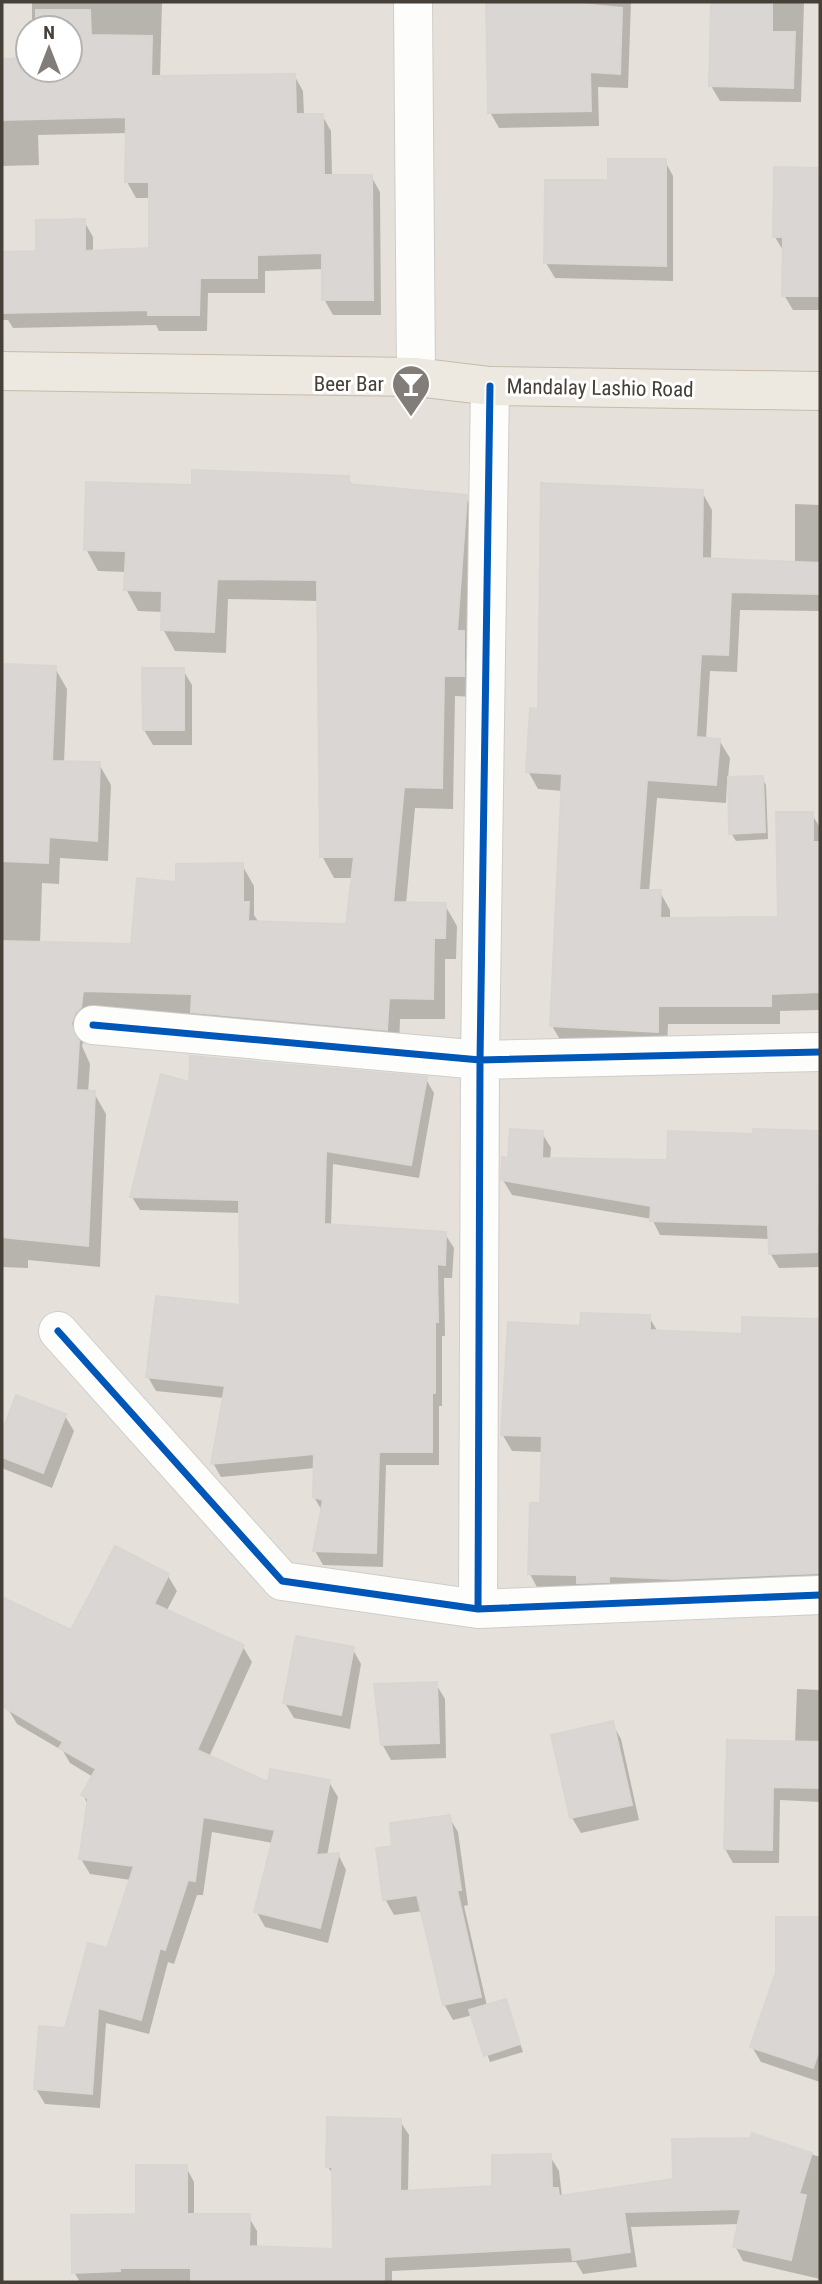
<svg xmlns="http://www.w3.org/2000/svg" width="822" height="2284" viewBox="0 0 822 2284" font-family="'Roboto Condensed',sans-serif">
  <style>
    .residential { fill: #e5e1da; fill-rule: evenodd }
    .shadow { fill: #0003 }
    .building { fill: #d9d6d3; stroke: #d9d6d2; stroke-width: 2 }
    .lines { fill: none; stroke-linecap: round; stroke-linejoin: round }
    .minor-casing { stroke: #cfcdca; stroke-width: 40 }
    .trunk-casing { stroke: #c6bbaa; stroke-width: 40 }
    .minor { stroke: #fdfdfc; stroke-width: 38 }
    .trunk { stroke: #ede8e0; stroke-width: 38 }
    .cycleway-casing { stroke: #fff; stroke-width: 11 }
    .cycleway { stroke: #0057b8; stroke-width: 7 }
    .labels { text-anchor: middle; stroke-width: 6; stroke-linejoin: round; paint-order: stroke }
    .poi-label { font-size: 21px; fill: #464039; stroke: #fff; text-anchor: end }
    .street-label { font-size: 21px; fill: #464039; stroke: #fff }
  </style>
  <rect width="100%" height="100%" fill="#f1efec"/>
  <path class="residential" d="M 2,2 L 820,2 L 820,2282 L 2,2282 ZM 28,28 L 70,28 L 70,70 L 28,70 Z"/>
  <path class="shadow" d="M 32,2 L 162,2 L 160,78 L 294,75 L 303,91 L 304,115 L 322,115 L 331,131 L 332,177 L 371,176 L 380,192 L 381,315 L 333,315 L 324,299 L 323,269 L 265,271 L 265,293 L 208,293 L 207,331 L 159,331 L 156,325 L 13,328 L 8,320 L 2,320 L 2,254 L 38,253 L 84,221 L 93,237 L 93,252 L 151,249 L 151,198 L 136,198 L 127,182 L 127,133 L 38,135 L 39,165 L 2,166 L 2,61 L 28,60 L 28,70 L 70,70 L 70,28 L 32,28 Z
    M 511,2 L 631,2 L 628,88 L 598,87 L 599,126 L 499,128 L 490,112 Z
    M 712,2 L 804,2 L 801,102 L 720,101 L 711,86 Z
    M 665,161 L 673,176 L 673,281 L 555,278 L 546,263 L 610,182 Z
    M 776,169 L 820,170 L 820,310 L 793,310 L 784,295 L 784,252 L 775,237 Z
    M 348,478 L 353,487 L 465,496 L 478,518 L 475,697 L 455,696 L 453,809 L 415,808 L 406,904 L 445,905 L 457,926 L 456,959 L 445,959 L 445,1019 L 400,1019 L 399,1050 L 205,1033 L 194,1014 L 94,1011 L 82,1046 L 90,1064 L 88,1093 L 94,1093 L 106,1114 L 100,1267 L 28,1260 L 28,1268 L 2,1267 L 2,666 L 55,668 L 67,689 L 64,763 L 99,764 L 111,785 L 108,861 L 60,858 L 59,884 L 42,883 L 40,944 L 133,946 L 178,883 L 242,865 L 254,886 L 254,915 L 259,923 L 348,926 L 353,878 L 334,878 L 322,856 L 319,601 L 228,599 L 226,653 L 175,651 L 163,629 L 163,612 L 138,611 L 126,589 L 127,572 L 98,571 L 86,549 L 193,487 Z
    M 702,492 L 712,510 L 711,560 L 795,564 L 795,504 L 820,505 L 820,611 L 740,610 L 737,672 L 710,671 L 706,739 L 719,740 L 730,758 L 728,778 L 762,778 L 766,785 L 768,839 L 736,841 L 731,833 L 730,782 L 727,782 L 726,803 L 657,798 L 649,892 L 660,892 L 670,910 L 670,920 L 780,919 L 812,814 L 820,828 L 820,1010 L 780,1011 L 780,1024 L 668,1024 L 667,1050 L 562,1043 L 552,1026 L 563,791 L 538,789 L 528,771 L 539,711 Z
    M 183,670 L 192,685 L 192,745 L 153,745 L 144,730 Z
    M 426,1079 L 434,1093 L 419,1178 L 333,1164 L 331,1226 L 445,1234 L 454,1248 L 452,1278 L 444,1278 L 445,1336 L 442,1336 L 442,1406 L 439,1406 L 439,1465 L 386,1465 L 383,1567 L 323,1565 L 315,1551 L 322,1511 L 314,1497 L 315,1468 L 221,1477 L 213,1463 L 224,1398 L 156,1391 L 148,1377 L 242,1307 L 241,1213 L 140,1210 L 132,1197 L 191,1084 Z
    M 755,1131 L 820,1133 L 820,1267 L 779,1268 L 770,1253 L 770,1239 L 660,1235 L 652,1219 L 512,1195 L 503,1180 L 510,1159 L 542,1133 L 551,1148 L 550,1160 L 669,1161 L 755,1136 Z
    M 649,1317 L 658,1332 L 744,1336 L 744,1319 L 820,1321 L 820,1590 L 539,1591 L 530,1574 L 532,1505 L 541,1505 L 543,1452 L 512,1451 L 502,1434 L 582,1328 Z
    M 17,1397 L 65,1416 L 74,1431 L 52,1488 L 4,1469 L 2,1465 L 2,1437 Z
    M 168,1576 L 177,1591 L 166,1612 L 243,1647 L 252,1662 L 209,1757 L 269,1784 L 329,1782 L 338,1797 L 327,1856 L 338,1854 L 346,1870 L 328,1943 L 265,1927 L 256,1911 L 273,1843 L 212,1832 L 203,1895 L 197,1895 L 174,1964 L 168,1962 L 149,2034 L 106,2023 L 100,2108 L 45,2104 L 36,2089 L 108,1950 L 131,1880 L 90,1874 L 81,1859 L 88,1805 L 83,1795 L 93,1777 L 70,1763 L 63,1751 L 17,1724 L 8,1709 L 21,1685 L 2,1676 L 2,1599 L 71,1632 Z
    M 352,1648 L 361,1664 L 350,1729 L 294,1718 L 285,1703 Z
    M 436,1684 L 445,1699 L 446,1758 L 391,1760 L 382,1744 Z
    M 797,1689 L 820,1690 L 820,1802 L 780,1800 L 779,1863 L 733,1863 L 725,1849 L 795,1743 Z
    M 612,1723 L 621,1739 L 639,1820 L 581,1833 L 572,1818 Z
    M 449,1817 L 458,1832 L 468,1905 L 464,1906 L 487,2006 L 505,2001 L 523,2052 L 490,2062 L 473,2015 L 453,2020 L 444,2004 L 423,1911 L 394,1915 L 385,1899 L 394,1847 Z
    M 778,1919 L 820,1919 L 820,2082 L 761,2062 L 752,2047 L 778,1973 Z
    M 400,2121 L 409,2135 L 408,2192 L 494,2188 L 550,2156 L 559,2171 L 562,2197 L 675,2181 L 751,2140 L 753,2135 L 820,2157 L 820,2279 L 743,2261 L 735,2246 L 740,2224 L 631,2227 L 637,2267 L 583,2274 L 576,2262 L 392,2271 L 392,2282 L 80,2282 L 74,2272 L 138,2216 L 186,2167 L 194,2182 L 194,2215 L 248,2216 L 257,2231 L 257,2248 L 335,2250 L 334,2176 L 328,2167 Z"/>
  <path class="building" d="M 486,2 L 561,2 L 622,8 L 620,74 L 590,72 L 591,111 L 488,113 Z
    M 711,2 L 772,2 L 772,32 L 795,32 L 793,88 L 709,86 Z
    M 36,10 L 90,10 L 91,35 L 152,36 L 151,76 L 295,74 L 296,114 L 323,114 L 324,175 L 372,175 L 373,300 L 322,300 L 322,253 L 257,255 L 257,278 L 200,278 L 199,315 L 148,315 L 148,310 L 2,313 L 2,252 L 36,251 L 36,220 L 85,219 L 85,251 L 149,248 L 149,182 L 125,182 L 126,117 L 2,120 L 2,59 L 28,58 L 28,70 L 70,70 L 70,28 L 36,28 Z
    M 608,159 L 666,159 L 666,266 L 544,263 L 545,180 L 608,180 Z
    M 774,167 L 820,168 L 820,296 L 782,296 L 783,237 L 773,237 Z
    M 192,470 L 349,476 L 349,484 L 467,495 L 457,631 L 464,631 L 464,676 L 444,676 L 442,788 L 404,787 L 393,902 L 446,903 L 445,938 L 434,938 L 433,999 L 389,998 L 387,1030 L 191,1012 L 192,994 L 83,991 L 81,1007 L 75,1013 L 71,1024 L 79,1041 L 76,1090 L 95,1091 L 88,1246 L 2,1237 L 2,941 L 131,944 L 137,878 L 176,882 L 176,864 L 243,863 L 243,902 L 249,902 L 248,921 L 346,924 L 354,857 L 320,857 L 317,580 L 217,579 L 214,632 L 161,630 L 162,591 L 124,590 L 126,551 L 84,550 L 86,482 L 192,485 Z
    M 541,483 L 703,490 L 702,558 L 820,563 L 820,594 L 731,592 L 728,655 L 701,654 L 696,737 L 720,739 L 716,785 L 647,780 L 639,890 L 661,890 L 660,918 L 778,917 L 776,812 L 813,812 L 813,842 L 820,842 L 820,992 L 771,994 L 771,1006 L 658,1006 L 658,1032 L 550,1026 L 562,774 L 526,772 L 530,708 L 538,709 Z
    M 2,664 L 56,666 L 52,761 L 100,762 L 97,841 L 49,837 L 48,863 L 2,861 Z
    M 142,668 L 184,668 L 184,730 L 143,730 Z
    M 763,776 L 765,832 L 729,834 L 728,777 Z
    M 190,1056 L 427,1077 L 411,1165 L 326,1151 L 324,1224 L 446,1232 L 445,1265 L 437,1264 L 438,1322 L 435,1322 L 435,1393 L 432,1393 L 432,1452 L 379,1452 L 376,1553 L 313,1551 L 323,1500 L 313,1497 L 314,1454 L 211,1464 L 225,1386 L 146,1377 L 156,1296 L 240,1305 L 239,1200 L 130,1197 L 161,1074 L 189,1082 Z
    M 510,1129 L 543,1131 L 542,1158 L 667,1160 L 668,1131 L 753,1134 L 753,1129 L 820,1131 L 817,1252 L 769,1254 L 768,1225 L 650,1221 L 651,1206 L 501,1180 L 502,1157 L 508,1158 Z
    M 581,1313 L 650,1315 L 650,1330 L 742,1334 L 742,1317 L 820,1319 L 820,1573 L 673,1579 L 609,1576 L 609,1582 L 577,1583 L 577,1575 L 528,1574 L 530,1503 L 540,1503 L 542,1436 L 501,1435 L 508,1322 L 580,1326 Z
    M 16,1395 L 66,1414 L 43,1473 L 2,1457 L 2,1432 Z
    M 115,1546 L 169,1574 L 154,1604 L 244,1645 L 197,1750 L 268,1782 L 270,1769 L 330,1780 L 316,1855 L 339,1853 L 320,1928 L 254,1912 L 275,1830 L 203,1817 L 195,1881 L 188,1880 L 165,1950 L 160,1948 L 141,2020 L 98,2008 L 92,2094 L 34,2089 L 39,2026 L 65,2028 L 88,1943 L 107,1948 L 134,1866 L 79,1859 L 88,1799 L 81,1795 L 96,1769 L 59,1748 L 63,1742 L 2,1706 L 2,1597 L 71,1630 Z
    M 296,1636 L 354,1647 L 341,1715 L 283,1703 Z
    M 437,1682 L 439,1743 L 381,1745 L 374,1684 Z
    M 613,1721 L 632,1805 L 570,1818 L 551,1735 Z
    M 727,1740 L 820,1742 L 820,1788 L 773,1787 L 772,1850 L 724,1849 Z
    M 450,1815 L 461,1890 L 457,1890 L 481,1997 L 443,2005 L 417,1895 L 383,1900 L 376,1848 L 392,1846 L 390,1823 Z
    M 776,1917 L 820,1917 L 820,2047 L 813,2068 L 750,2047 L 776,1972 Z
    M 506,1999 L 520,2044 L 484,2056 L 469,2010 Z
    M 327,2117 L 401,2119 L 400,2191 L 492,2186 L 492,2155 L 551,2154 L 552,2188 L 558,2188 L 559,2196 L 673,2179 L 672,2139 L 750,2138 L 752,2133 L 812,2153 L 799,2194 L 806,2195 L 791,2260 L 733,2247 L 741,2209 L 624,2212 L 630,2252 L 573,2260 L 571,2247 L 384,2257 L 384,2282 L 191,2282 L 191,2268 L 120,2268 L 120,2271 L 72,2273 L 71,2215 L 136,2214 L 136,2165 L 187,2165 L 187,2214 L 250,2214 L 249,2246 L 333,2249 L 332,2167 L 326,2167 Z"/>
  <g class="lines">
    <defs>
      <path id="minor" d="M 413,2 L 416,377
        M 93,1025 L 480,1060 L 820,1052
        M 58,1331 L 282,1581 L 478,1609 L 820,1595
        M 478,1609 L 480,1060 L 490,386"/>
      <path id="trunk" d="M 2,371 L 416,377 L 490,386 L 820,391"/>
    </defs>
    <use href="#minor" class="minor-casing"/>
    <use href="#trunk" class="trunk-casing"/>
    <use href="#minor" class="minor"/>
    <use href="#trunk" class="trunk"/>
    <defs>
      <path id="cycleway" d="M 93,1025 L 480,1060 L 820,1052
        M 58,1331 L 282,1581 L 478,1609 L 820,1595
        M 478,1609 L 480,1060 L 490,386"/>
    </defs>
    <use href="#cycleway" class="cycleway-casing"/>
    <use href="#cycleway" class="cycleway"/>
  </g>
  <defs>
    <symbol id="bar-pin" viewBox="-11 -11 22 30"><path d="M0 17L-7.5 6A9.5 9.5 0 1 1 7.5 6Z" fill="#827d78" stroke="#fff"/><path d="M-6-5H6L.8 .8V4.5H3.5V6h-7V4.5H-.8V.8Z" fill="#fff"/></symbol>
  </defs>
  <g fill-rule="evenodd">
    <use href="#bar-pin" x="389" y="362" width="44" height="60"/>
  </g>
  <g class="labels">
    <g class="poi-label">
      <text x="384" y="391">Beer Bar</text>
    </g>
    <g class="street-label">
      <text transform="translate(600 388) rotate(1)" y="7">Mandalay Lashio Road</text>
    </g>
  </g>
  <rect width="822" height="2284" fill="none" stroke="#464039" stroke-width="7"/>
  <g transform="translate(49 49)"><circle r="33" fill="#ffffff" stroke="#b5b3b0" stroke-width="2"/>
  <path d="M0-5L12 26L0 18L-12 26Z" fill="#827d78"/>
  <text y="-10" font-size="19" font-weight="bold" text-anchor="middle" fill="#464039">N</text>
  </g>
</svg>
